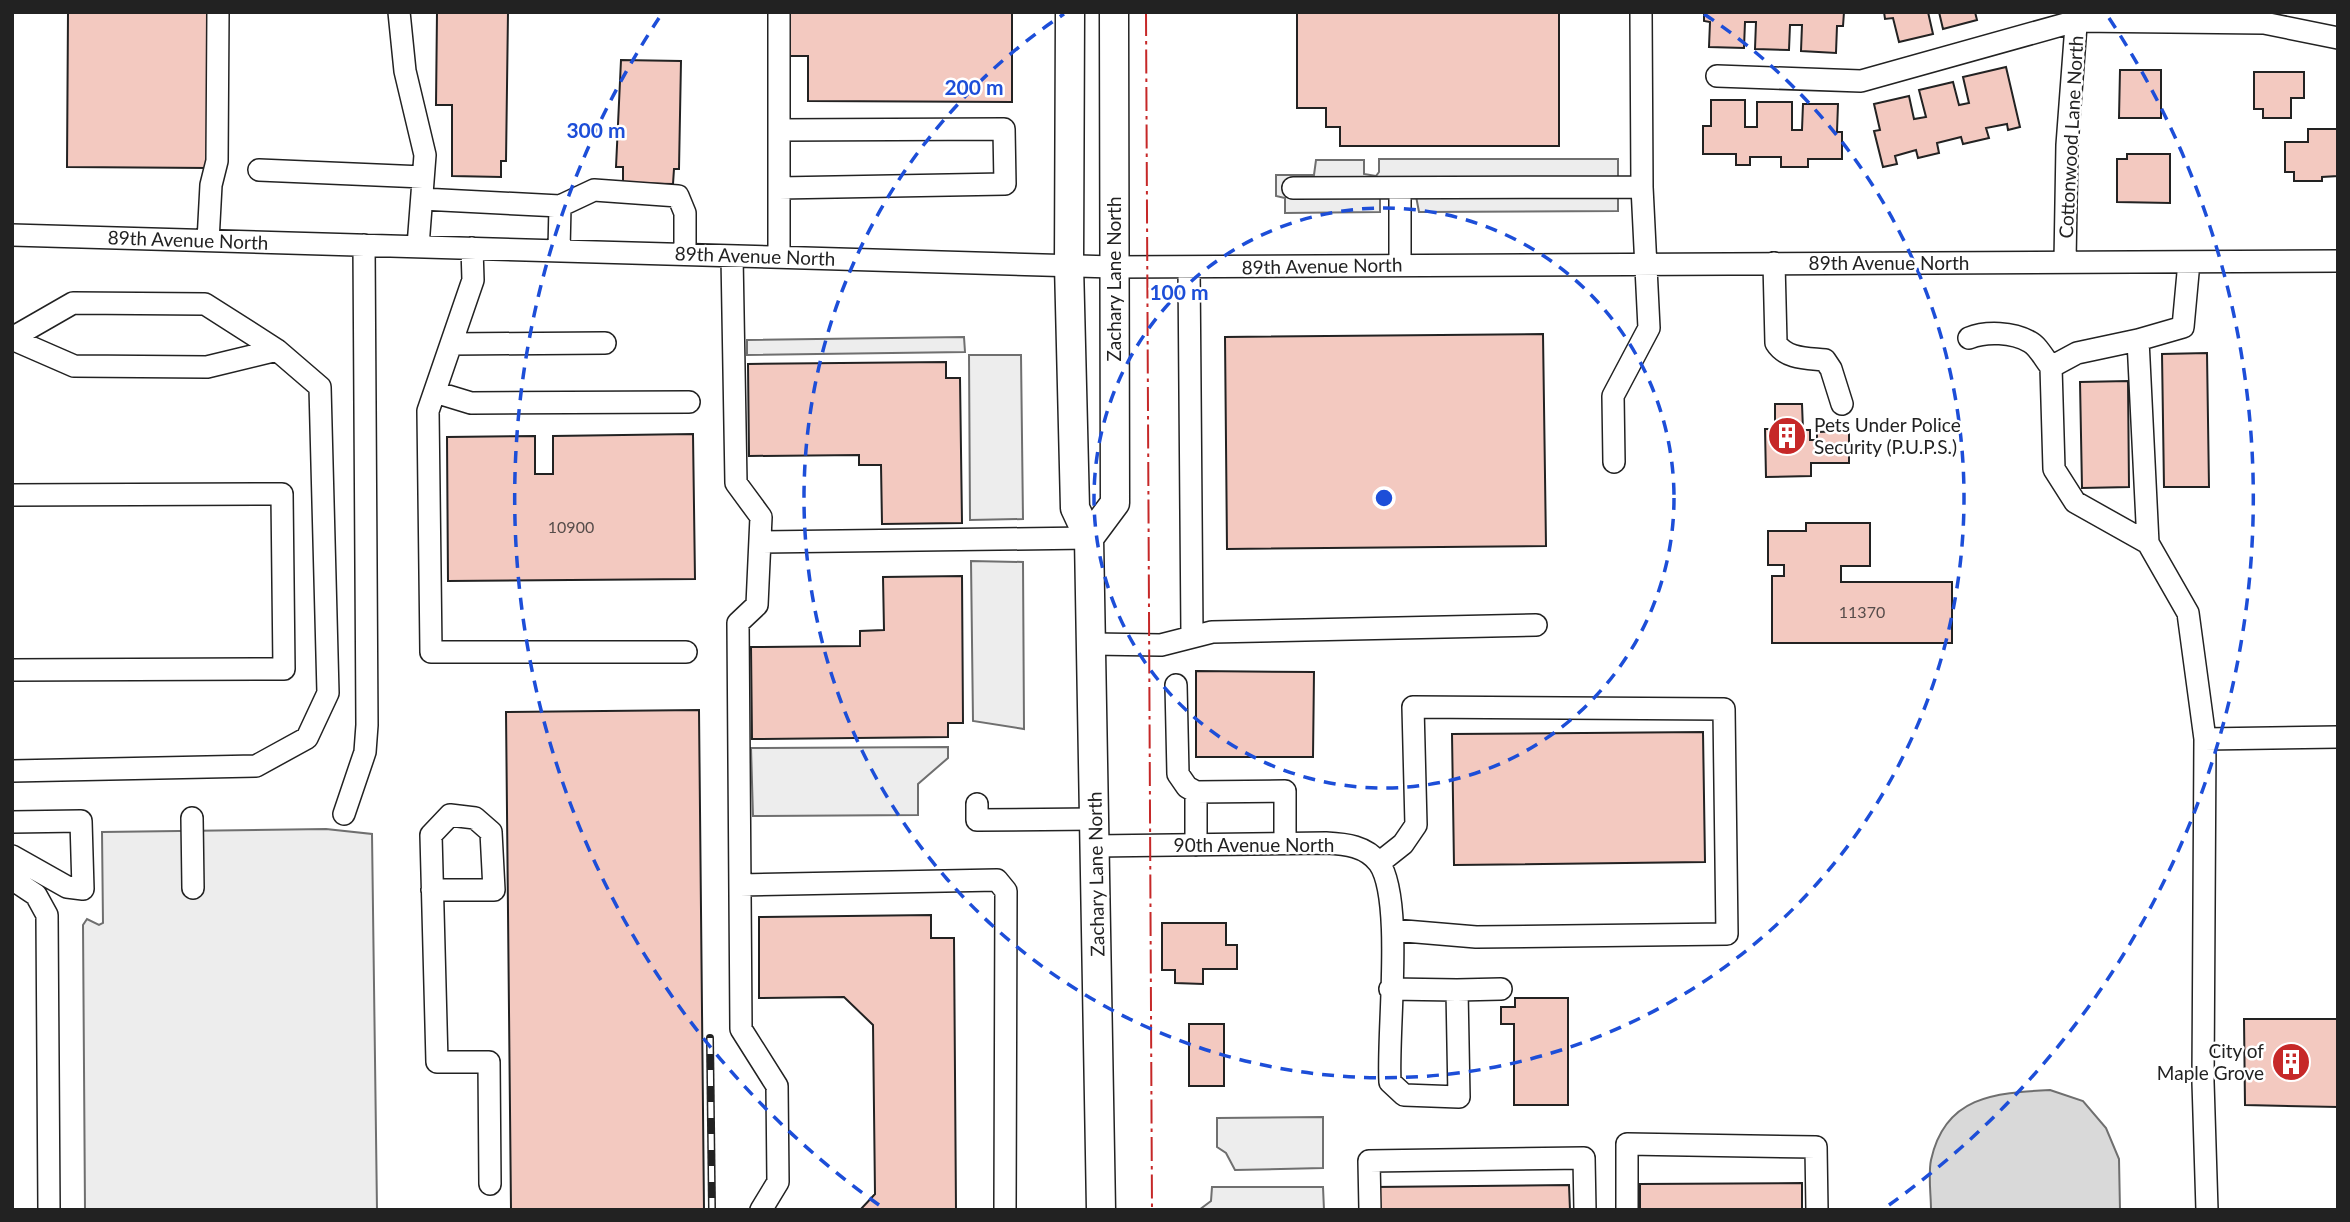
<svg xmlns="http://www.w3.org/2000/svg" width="2350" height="1222" viewBox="0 0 2350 1222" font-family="Lato,sans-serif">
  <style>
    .parking { fill: #ededed; stroke: #6f6f6f; stroke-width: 2 }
    .water { fill: #d9d9d9; stroke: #6f6f6f; stroke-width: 2 }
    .building { fill: #f3c9c0; stroke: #222; stroke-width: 2 }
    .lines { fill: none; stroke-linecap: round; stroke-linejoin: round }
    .minor-casing { stroke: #222; stroke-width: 24 }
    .major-casing { stroke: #222; stroke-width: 31 }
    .minor { stroke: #fff; stroke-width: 21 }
    .major { stroke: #fff; stroke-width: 28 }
    .rail-casing { stroke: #222; stroke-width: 8 }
    .rail { stroke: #fff; stroke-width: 5; stroke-dasharray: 16; stroke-linecap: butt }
    .power { stroke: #c62828; stroke-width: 2; stroke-dasharray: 24 5 3.5 5; stroke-linecap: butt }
    .ring { fill: none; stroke: #1d4ed8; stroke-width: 3.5; stroke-dasharray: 12 9 }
    .labels { text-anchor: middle; stroke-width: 5; stroke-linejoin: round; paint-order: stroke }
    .number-label { font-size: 16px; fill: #564c4a }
    .street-label { font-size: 19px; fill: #222; stroke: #fff }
    .poi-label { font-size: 19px; fill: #222; stroke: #fff; text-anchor: start }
    .centre { fill: #1d4ed8; stroke: #fff; stroke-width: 3.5 }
    .ring-label { font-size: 21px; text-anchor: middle; font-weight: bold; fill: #1d4ed8; stroke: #fff; stroke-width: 5; stroke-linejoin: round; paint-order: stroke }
  </style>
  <rect width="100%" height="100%" fill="#fff"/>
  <path class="parking" d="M 1379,159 L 1618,159 L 1618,211 L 1419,212 L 1416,196 L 1380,198 L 1380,212 L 1285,213 L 1285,198 L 1276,196 L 1276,175 L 1314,175 L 1316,160 L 1364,160 L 1364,174 L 1376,176 L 1379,172 Z
    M 964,337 L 965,352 L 747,355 L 747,340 Z
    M 969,355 L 1021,355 L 1023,519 L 970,520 Z
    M 971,561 L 1023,562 L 1024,729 L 973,721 Z
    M 948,747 L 948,758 L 918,784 L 918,815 L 753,816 L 751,748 Z
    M 326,829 L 372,834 L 377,1210 L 85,1210 L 83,925 L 87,919 L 99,925 L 103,923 L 102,832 Z
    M 1323,1117 L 1323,1168 L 1235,1170 L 1226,1153 L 1217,1147 L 1217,1118 Z
    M 1212,1187 L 1323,1187 L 1324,1210 L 1199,1210 L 1211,1201 Z"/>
  <path class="water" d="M 2050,1090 L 2083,1101 L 2106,1128 L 2119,1159 L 2120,1210 L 1931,1210 C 1931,1194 1928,1175 1931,1160 C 1945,1096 1994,1093 2050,1090 Z"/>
  <path class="building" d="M 68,12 L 210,12 L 209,168 L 67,167 Z
    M 437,12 L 508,12 L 506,161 L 501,161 L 501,177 L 452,176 L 452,105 L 436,105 Z
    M 788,12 L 1012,12 L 1012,102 L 808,101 L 808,56 L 788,56 Z
    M 1297,12 L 1559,12 L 1559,146 L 1340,146 L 1340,127 L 1326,127 L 1326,108 L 1297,108 Z
    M 1704,12 L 1844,12 L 1843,26 L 1837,26 L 1836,53 L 1801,51 L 1802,25 L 1790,25 L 1789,50 L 1755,49 L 1756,22 L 1745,22 L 1744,48 L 1709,47 L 1710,22 L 1704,21 Z
    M 1884,12 L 1928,12 L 1933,34 L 1899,42 L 1893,18 L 1885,19 Z
    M 1939,12 L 1975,12 L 1977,20 L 1943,29 Z
    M 621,60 L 681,61 L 679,169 L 674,169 L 673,184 L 623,183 L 623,167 L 616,167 Z
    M 2006,67 L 2020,127 L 2008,130 L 2007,124 L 1986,128 L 1989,138 L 1963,144 L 1961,137 L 1937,143 L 1939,153 L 1918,158 L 1916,150 L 1895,156 L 1897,164 L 1883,167 L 1874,131 L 1880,130 L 1874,104 L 1909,96 L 1914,119 L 1926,117 L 1919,90 L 1953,82 L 1959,105 L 1969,103 L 1963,77 Z
    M 2120,70 L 2161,70 L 2161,118 L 2119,118 Z
    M 2254,72 L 2304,72 L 2304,98 L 2291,98 L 2291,118 L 2263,118 L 2263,109 L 2254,109 Z
    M 1711,100 L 1745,100 L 1745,127 L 1757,127 L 1757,102 L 1792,102 L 1792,130 L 1802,130 L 1803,104 L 1838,104 L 1837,132 L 1842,132 L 1842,159 L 1808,159 L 1808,167 L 1781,167 L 1781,157 L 1750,157 L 1750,165 L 1736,165 L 1736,154 L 1703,154 L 1703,126 L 1711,126 Z
    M 2308,129 L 2338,129 L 2338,176 L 2322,177 L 2322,181 L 2294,181 L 2294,172 L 2285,172 L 2285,142 L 2308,142 Z
    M 2127,154 L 2170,154 L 2170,203 L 2117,202 L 2117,159 L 2127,159 Z
    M 1543,334 L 1546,546 L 1227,549 L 1225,337 Z
    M 2207,353 L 2209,487 L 2164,487 L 2162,354 Z
    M 946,362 L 946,378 L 960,378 L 962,523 L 882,524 L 881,465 L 859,465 L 859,455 L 749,456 L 748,364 Z
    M 2128,381 L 2129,487 L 2082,488 L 2080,382 Z
    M 1775,404 L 1802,404 L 1803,430 L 1810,430 L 1810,440 L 1817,440 L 1817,432 L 1849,431 L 1849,463 L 1811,463 L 1811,476 L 1766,477 L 1765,429 L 1775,429 Z
    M 693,434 L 695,579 L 448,581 L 447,437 L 535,436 L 535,474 L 553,474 L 553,436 Z
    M 1806,523 L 1870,523 L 1870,566 L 1841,566 L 1841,582 L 1952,582 L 1952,643 L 1772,643 L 1772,576 L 1784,576 L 1784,565 L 1768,565 L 1768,531 L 1806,531 Z
    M 962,576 L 963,723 L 948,723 L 948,737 L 752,739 L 751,647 L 860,646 L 860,631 L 884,630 L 883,577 Z
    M 1196,671 L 1314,672 L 1313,757 L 1196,757 Z
    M 699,710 L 704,1210 L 511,1210 L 506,712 Z
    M 1703,732 L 1705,862 L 1454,865 L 1452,734 Z
    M 931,915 L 931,938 L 954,938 L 956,1210 L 860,1210 L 875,1194 L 873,1025 L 844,997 L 759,998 L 759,917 Z
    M 1162,923 L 1226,923 L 1226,945 L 1237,945 L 1237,969 L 1203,969 L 1203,984 L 1175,983 L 1175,970 L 1162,970 Z
    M 1515,998 L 1568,998 L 1568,1105 L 1514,1105 L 1514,1024 L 1501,1024 L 1501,1007 L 1515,1007 Z
    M 2244,1019 L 2338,1019 L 2338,1107 L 2245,1105 Z
    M 1189,1024 L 1224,1024 L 1224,1086 L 1189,1086 Z
    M 1802,1183 L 1802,1210 L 1640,1210 L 1640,1184 Z
    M 1569,1185 L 1570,1210 L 1374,1210 L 1374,1187 Z"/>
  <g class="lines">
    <defs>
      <path id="minor" d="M 399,12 L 405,71 L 425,155 L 418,246
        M 1641,12 L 1642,187
        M 1717,76 L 1861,81 L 2076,21 L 2264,23 L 2338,38
        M 779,130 L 1004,129 L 1005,184 L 779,188
        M 259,170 L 423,177
        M 1293,188 L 1642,187 L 1649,328 L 1613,396 L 1614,462
        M 422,199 L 560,206 L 559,250
        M 560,206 L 594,190 L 678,196 L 685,213 L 685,254
        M 12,235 L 1113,267 L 2338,261
        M 208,241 L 211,185 L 217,161 L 218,12
        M 472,248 L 473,280 L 428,411 L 431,652 L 686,652
        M 732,256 L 736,483 L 761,517 L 757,605 L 738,623 L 741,1029 L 777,1086 L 778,1182 L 761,1210
        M 779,257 L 779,12
        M 2065,262 L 2067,145 L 2077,12
        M 2189,262 L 2183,327 L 2138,340 L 2148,543 L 2188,613 L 2205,739
        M 1774,263 L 1776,343 C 1786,359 1807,358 1825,360 L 1831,369 L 1842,404
        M 1400,264 L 1400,188
        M 1189,267 L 1192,635
        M 12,338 L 73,303 L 205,304 L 277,350 L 320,387 L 328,693 L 307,738 L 256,766 L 12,771
        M 1969,338 C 1986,331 2013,332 2030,342 C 2038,346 2045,360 2051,367
        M 12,339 L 74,366 L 207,367 L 277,350
        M 2138,340 L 2077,353 L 2051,367 L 2054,469 L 2075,502 L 2148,543
        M 451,344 L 605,343
        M 435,392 L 471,403 L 689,402
        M 12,495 L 282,494 L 284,669 L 12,670
        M 760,542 L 1089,538
        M 1093,644 L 1161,645 L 1212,632 L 1536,625
        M 1176,685 L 1178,774 L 1187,787 L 1196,792
        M 977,804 L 977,820 L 1095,819
        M 344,814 L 365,752 L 367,725 L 364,245
        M 192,818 L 193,888
        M 12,822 L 81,821 L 83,889 L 67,887 L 12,856
        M 1196,845 L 1196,792 L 1285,791 L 1285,843
        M 1095,846 L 1326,843 C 1346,844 1366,846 1379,863 C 1404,899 1387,1032 1390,1082 L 1404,1095 L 1459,1097 L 1457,990 L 1501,989
        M 1379,863 L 1403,844 L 1416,825 L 1413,707 L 1724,709 L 1727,934 L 1476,937 L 1393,930
        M 12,879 L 36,895 L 47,915 L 49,1210
        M 740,885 L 997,880 L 1006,891 L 1005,1210
        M 432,890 L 494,890 L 491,832 L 475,818 L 450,815 L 431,835 L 437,1062 L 489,1062 L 490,1184
        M 1390,989 L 1457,990
        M 1370,1210 L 1369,1161 L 1584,1158 L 1585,1210
        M 1627,1210 L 1627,1144 L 1816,1147 L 1817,1210
        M 2207,1210 L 2203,1082 L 2205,739 L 2338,737"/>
      <path id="major" d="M 1070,12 L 1069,265 L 1075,508 L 1089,538 L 1101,1210
        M 1089,538 L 1115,503 L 1114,12"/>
    </defs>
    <use href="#minor" class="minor-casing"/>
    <use href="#major" class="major-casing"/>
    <use href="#minor" class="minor"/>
    <use href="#major" class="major"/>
    <defs>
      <path id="rail" d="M 710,1038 L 712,1210"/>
    </defs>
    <use href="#rail" class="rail-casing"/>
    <use href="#rail" class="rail"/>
    <path class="power" d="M 1146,12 L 1152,1210"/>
  </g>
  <g class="ring">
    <circle cx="1384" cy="498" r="290"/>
    <path d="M1704 14A580 580 0 1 1 1064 14"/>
    <path d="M879 1205A869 869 0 0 1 659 18M2109 18A869 869 0 0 1 1889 1205"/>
  </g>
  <defs>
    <symbol id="building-disc" viewBox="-11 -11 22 22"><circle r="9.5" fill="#c62828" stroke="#fff"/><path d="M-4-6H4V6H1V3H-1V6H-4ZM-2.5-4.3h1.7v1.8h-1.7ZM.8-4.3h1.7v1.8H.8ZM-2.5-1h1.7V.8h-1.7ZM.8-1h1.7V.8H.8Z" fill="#fff"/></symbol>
  </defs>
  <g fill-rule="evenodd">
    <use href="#building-disc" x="1765" y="414" width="44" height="44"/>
    <use href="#building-disc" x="2269" y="1040" width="44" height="44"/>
  </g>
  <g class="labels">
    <g class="number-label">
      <text x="571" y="533">10900</text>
      <text x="1862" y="618">11370</text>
    </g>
    <g class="street-label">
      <text transform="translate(2071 137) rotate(-87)" y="7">Cottonwood Lane North</text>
      <text transform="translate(188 240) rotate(2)" y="7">89th Avenue North</text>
      <text transform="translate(755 256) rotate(2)" y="7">89th Avenue North</text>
      <text x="1889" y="270">89th Avenue North</text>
      <text transform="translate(1322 266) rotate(-1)" y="7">89th Avenue North</text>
      <text transform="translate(1114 279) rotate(-90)" y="7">Zachary Lane North</text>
      <text x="1254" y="852">90th Avenue North</text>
      <text transform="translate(1096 874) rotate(-91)" y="7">Zachary Lane North</text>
    </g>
    <g class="poi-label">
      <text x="1814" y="432">Pets Under Police<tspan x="1814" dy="22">Security (P.U.P.S.)</tspan></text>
      <text x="2264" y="1058" text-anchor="end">City of<tspan x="2264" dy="22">Maple Grove</tspan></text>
    </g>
  </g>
  <circle cx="1384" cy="498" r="10" class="centre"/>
  <g class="ring-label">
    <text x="974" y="95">200 m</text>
    <text x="596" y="138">300 m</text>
    <text x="1179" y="300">100 m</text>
  </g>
  <rect width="2350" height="1222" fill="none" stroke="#222222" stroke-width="28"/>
</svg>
